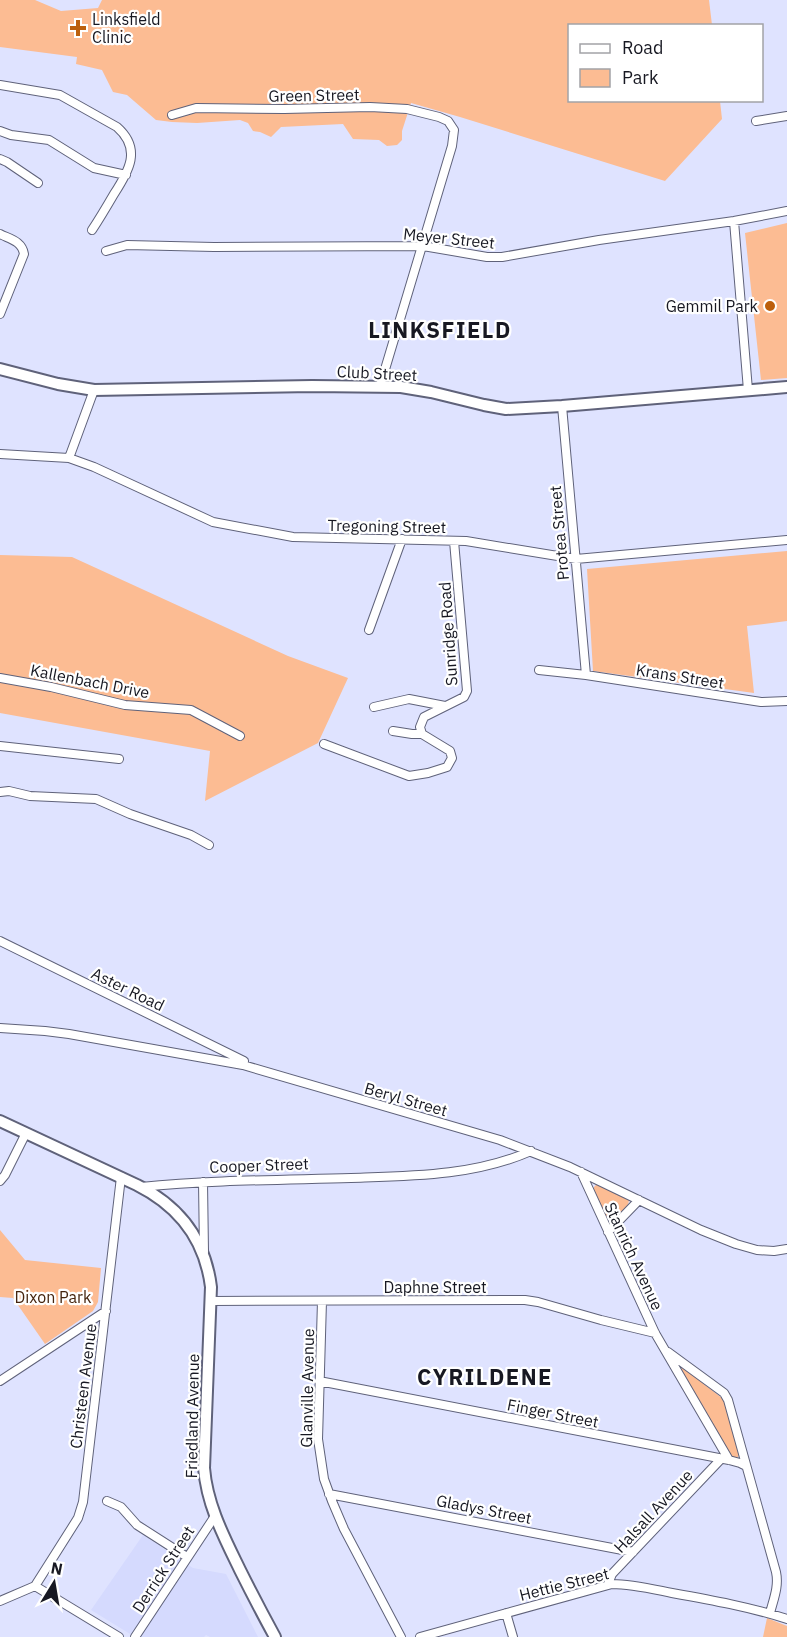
<svg xmlns="http://www.w3.org/2000/svg" width="787" height="1637" viewBox="0 0 787 1637" font-family="'IBM Plex Sans',sans-serif">
  <style>
    .built { fill: #d5dafe }
    .green { fill: #fcbc93 }
    .lines { fill: none; stroke-linecap: round; stroke-linejoin: round }
    .street-casing { stroke: #5f627a; stroke-width: 10 }
    .secondary-casing { stroke: #5f627a; stroke-width: 14 }
    .street { stroke: #fff; stroke-width: 8 }
    .secondary { stroke: #fff; stroke-width: 10 }
    .poi-dot { fill: #bc5f0c; stroke: #fff; stroke-width: 2 }
    .labels { text-anchor: middle; stroke-width: 4.5; stroke-linejoin: round; paint-order: stroke }
    .poi-label { font-size: 16px; fill: #171822; stroke: #fff; text-anchor: start }
    .street-label { font-size: 16px; fill: #171822; stroke: #fff }
    .park-label { font-size: 16px; fill: #45250f; stroke: #fff }
    .district-label { font-size: 22px; font-weight: bold; letter-spacing: 1.5px; fill: #171822; stroke: #fff }
  </style>
  <rect width="100%" height="100%" fill="#dfe3ff"/>
  <path class="built" d="M 143,1535 L 193,1568 L 226,1574 L 258,1637 L 210,1637 L 206,1635 L 204,1637 L 135,1637 L 91,1610 Z"/>
  <path class="green" d="M 0,0 L 35,0 L 61,11 L 98,8 L 102,0 L 709,0 L 712,25 L 570,26 L 570,100 L 720,101 L 722,119 L 665,181 L 460,117 L 411,103 L 402,131 L 402,140 L 397,145 L 387,146 L 379,140 L 353,139 L 343,124 L 281,127 L 271,137 L 260,132 L 253,131 L 248,123 L 240,120 L 197,123 L 172,122 L 156,120 L 127,95 L 113,92 L 102,70 L 76,64 L 77,57 L 0,47 Z
    M 787,223 L 787,378 L 761,380 L 745,233 Z
    M 787,551 L 787,621 L 747,626 L 754,693 L 593,671 L 587,569 Z
    M 0,555 L 72,557 L 288,656 L 348,678 L 318,743 L 205,801 L 210,751 L 0,713 Z
    M 596,1185 L 600,1185 L 629,1200 C 628,1209 619,1219 610,1219 L 606,1216 L 593,1190 L 594,1187 Z
    M 0,1230 L 25,1260 L 101,1268 L 98,1302 L 93,1311 L 45,1344 L 13,1298 L 0,1297 Z
    M 683,1368 L 722,1398 L 725,1403 L 739,1456 L 736,1459 L 731,1457 L 679,1369 Z
    M 767,1618 L 787,1626 L 787,1637 L 763,1637 Z"/>
  <g class="lines">
    <defs>
      <path id="street" d="M 0,85 L 60,95 L 117,127 C 142,149 129,171 114,194 C 107,206 100,218 92,230
        M 172,115 L 196,108 L 284,109 L 370,107 L 407,109 L 439,117 L 448,121 L 454,130 L 452,146 L 380,386
        M 756,121 L 787,116
        M 0,131 L 11,135 L 49,140 L 94,168 L 126,175
        M 0,159 L 7,162 L 38,183
        M 734,221 L 748,390
        M 0,234 C 10,239 22,241 24,254 L 0,314
        M 106,251 L 127,245 L 214,247 L 423,246 L 487,257 L 502,257 L 599,240 L 734,221 L 787,211
        M 562,406 L 586,675 L 761,702 L 787,701
        M 0,454 L 69,458 L 94,467 L 213,522 L 293,537 L 466,541 L 576,559 L 787,540
        M 69,458 L 94,390
        M 369,630 L 402,539
        M 539,670 L 586,675
        M 0,678 L 51,687 L 125,705 L 191,710 L 240,736
        M 374,707 L 409,699 L 445,706
        M 393,731 L 412,734 L 422,734
        M 324,744 L 409,776 L 428,773 L 447,767 L 452,758 L 450,751 L 422,734 L 420,727 L 424,717 L 464,697 L 467,691 L 454,541
        M 0,746 L 119,759
        M 0,792 L 9,791 L 30,796 L 96,799 L 130,814 L 191,835 L 209,845
        M 0,941 L 244,1061 L 243,1065
        M 0,1028 L 45,1031 L 69,1034 L 243,1065 L 500,1140 L 570,1167 L 701,1230 L 736,1244 L 757,1250 L 774,1251 L 787,1249
        M 581,1172 L 655,1333 L 729,1460
        M 0,1181 L 5,1175 L 26,1133
        M 203,1182 L 204,1252
        M 141,1187 C 211,1180 281,1180 351,1178 C 412,1176 474,1176 531,1151
        M 608,1232 L 639,1200
        M 211,1301 L 525,1300 L 538,1302 L 601,1320 L 655,1333
        M 322,1301 L 318,1439 L 324,1479 L 332,1501 L 344,1529 L 401,1637
        M 668,1352 L 724,1393 L 728,1400 L 776,1572 C 779,1586 774,1598 770,1613
        M 0,1381 L 106,1311
        M 319,1381 L 729,1460 L 740,1463 L 746,1466
        M 329,1494 L 633,1552
        M 107,1501 L 121,1507 L 137,1525 L 187,1557
        M 608,1584 L 612,1574 L 721,1459
        M 35,1586 L 78,1518 L 83,1502 L 121,1177
        M 35,1586 L 119,1637
        M 0,1601 L 35,1586
        M 506,1613 L 513,1637
        M 135,1637 L 215,1516
        M 420,1637 L 612,1584 C 632,1584 652,1589 672,1593 C 711,1600 750,1607 787,1619"/>
      <path id="secondary" d="M 0,369 L 58,384 L 94,390 L 312,386 L 401,387 L 431,392 L 484,405 L 506,409 L 562,406 L 787,387
        M 0,1121 L 137,1185 C 179,1206 205,1239 211,1287 L 204,1468 C 207,1505 224,1537 240,1570 C 251,1592 263,1615 275,1637"/>
    </defs>
    <use href="#street" class="street-casing"/>
    <use href="#secondary" class="secondary-casing"/>
    <use href="#street" class="street"/>
    <use href="#secondary" class="secondary"/>
  </g>
  <g class="poi-dot">
    <path d="M75 19h6v6h6v6h-6v6h-6v-6h-6v-6h6z"/>
    <circle cx="770" cy="306" r="6"/>
  </g>
  <g class="labels">
    <g class="poi-label">
      <text x="92" y="25">Linksfield<tspan x="92" dy="18">Clinic</tspan></text>
      <text x="758" y="312" text-anchor="end">Gemmil Park</text>
    </g>
    <g class="street-label">
      <text transform="translate(314 95) rotate(-1)" y="6">Green Street</text>
      <text transform="translate(449 238) rotate(6)" y="6">Meyer Street</text>
      <text transform="translate(377 373) rotate(3)" y="6">Club Street</text>
      <text transform="translate(387 526) rotate(1)" y="6">Tregoning Street</text>
      <text transform="translate(559 533) rotate(-95)" y="6">Protea Street</text>
      <text transform="translate(448 634) rotate(-94)" y="6">Sunridge Road</text>
      <text transform="translate(680 676) rotate(9)" y="6">Krans Street</text>
      <text transform="translate(90 681) rotate(11)" y="6">Kallenbach Drive</text>
      <text transform="translate(128 989) rotate(26)" y="6">Aster Road</text>
      <text transform="translate(406 1099) rotate(16)" y="6">Beryl Street</text>
      <text transform="translate(259 1165) rotate(-2)" y="6">Cooper Street</text>
      <text transform="translate(634 1256) rotate(65)" y="6">Stanrich Avenue</text>
      <text x="435" y="1293">Daphne Street</text>
      <text transform="translate(83 1386) rotate(-83)" y="6">Christeen Avenue</text>
      <text transform="translate(307 1388) rotate(-89)" y="6">Glanville Avenue</text>
      <text transform="translate(553 1413) rotate(11)" y="6">Finger Street</text>
      <text transform="translate(192 1416) rotate(-89)" y="6">Friedland Avenue</text>
      <text transform="translate(484 1509) rotate(11)" y="6">Gladys Street</text>
      <text transform="translate(653 1511) rotate(-47)" y="6">Halsall Avenue</text>
      <text transform="translate(163 1569) rotate(-57)" y="6">Derrick Street</text>
      <text transform="translate(564 1584) rotate(-14)" y="6">Hettie Street</text>
    </g>
    <g class="park-label">
      <text x="53" y="1303">Dixon Park</text>
    </g>
    <g class="district-label">
      <text x="440" y="338">LINKSFIELD</text>
      <text x="485" y="1385">CYRILDENE</text>
    </g>
  </g>
  <rect x="568" y="24" width="195" height="78" fill="#ffffff" stroke="#a2a3a7" stroke-width="1.5"/>
  <rect x="580" y="44" width="30" height="9" fill="#ffffff" stroke="#a2a3a7" stroke-width="1.5"/>
  <text x="622" y="54" font-size="18" fill="#171822">Road</text>
  <rect x="580" y="69" width="30" height="18" fill="#fcbc93" stroke="#a2a3a7" stroke-width="1.5"/>
  <text x="622" y="84" font-size="18" fill="#171822">Park</text>
  <g transform="translate(54 1583) rotate(11)" stroke="#ffffff" stroke-width="4.5" paint-order="stroke">
  <path d="M0-4.5L10 22L0 15L-10 22Z" fill="#171822"/>
  <text y="-9" font-size="16" font-weight="bold" text-anchor="middle" fill="#171822">N</text>
  </g>
</svg>
